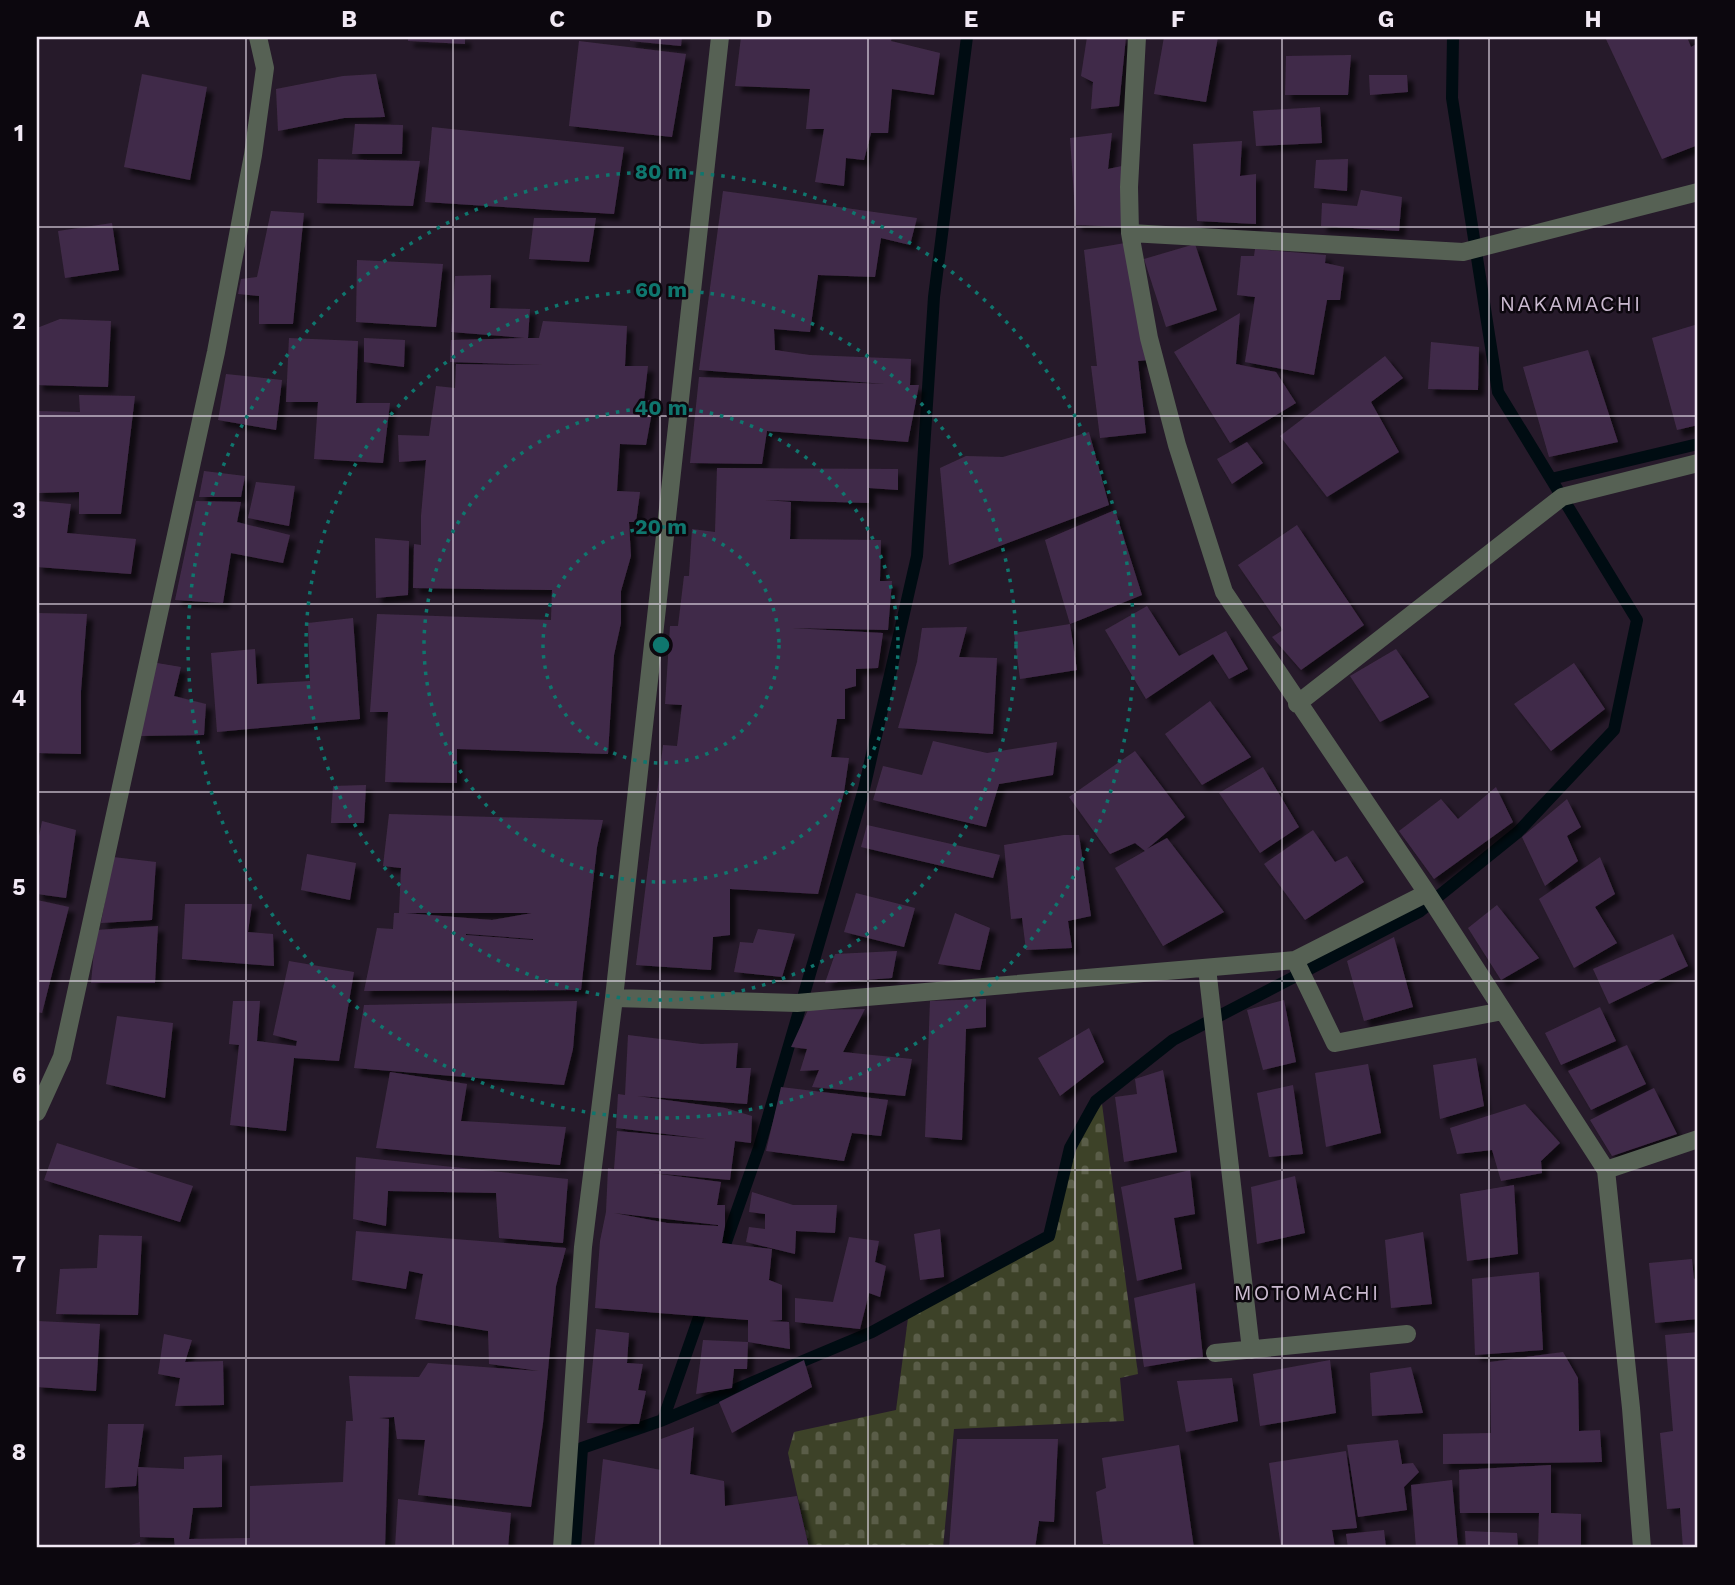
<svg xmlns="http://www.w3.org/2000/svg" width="1735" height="1585" viewBox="0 0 1735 1585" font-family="'Work Sans',sans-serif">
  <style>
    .cemetery { fill: url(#cemetery-stones) }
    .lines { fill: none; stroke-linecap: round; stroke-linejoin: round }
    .stream { stroke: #000c12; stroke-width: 12 }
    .building { fill: #412b48; fill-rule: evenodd; filter: url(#shadow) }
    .minor { stroke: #566154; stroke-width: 18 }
    .grid { fill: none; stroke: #f1e8f4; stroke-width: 2; stroke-opacity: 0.55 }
    .ring { fill: none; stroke: #0f766e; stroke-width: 3.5; stroke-dasharray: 3.5 7 }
    .labels { text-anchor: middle; stroke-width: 5; stroke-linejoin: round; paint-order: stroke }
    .neighbourhood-label { font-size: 21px; letter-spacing: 2px; fill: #cab9cf; stroke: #0c070e }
    .centre { fill: #0f766e; stroke: #0c070e; stroke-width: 3.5 }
    .ring-label { font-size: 21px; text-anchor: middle; font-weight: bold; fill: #0f766e; stroke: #0c070e; stroke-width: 5; stroke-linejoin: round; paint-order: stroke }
    .neatline { fill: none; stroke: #f1e8f4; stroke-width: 2.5 }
    .grid-label { font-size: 23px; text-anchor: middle; font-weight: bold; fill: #f1e8f4 }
  </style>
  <defs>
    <pattern id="cemetery-stones" width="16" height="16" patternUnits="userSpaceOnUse" patternTransform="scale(1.75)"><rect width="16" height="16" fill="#3d4228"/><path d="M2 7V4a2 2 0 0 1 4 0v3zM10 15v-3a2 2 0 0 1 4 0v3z" fill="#5a5d48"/></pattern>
    <filter id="shadow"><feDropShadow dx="6" dy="6" stdDeviation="2" flood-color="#0009"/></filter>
  </defs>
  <rect width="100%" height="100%" fill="#261a2a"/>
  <path class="cemetery" d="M 1102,1104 L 1138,1374 L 1120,1378 L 1124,1421 L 954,1429 L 943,1548 L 809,1548 L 788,1453 L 794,1432 L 896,1410 L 908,1318 L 1053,1240 C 1064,1188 1070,1147 1102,1104 Z"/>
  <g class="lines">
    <path class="stream" d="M 1551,479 L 1698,444
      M 720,1259 L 759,1148 L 864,789 L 917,556 L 934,297 L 967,37
      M 663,1420 L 872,1332 L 1049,1236 L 1070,1148 L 1096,1101 L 1173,1040 L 1419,912 L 1518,832 L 1614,730 L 1637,620 L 1498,392 L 1452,98 L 1453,37
      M 575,1548 L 582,1448 L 663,1420 L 704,1303"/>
  </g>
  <path class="building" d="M 408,37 L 465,37 L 465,44 L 408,41 Z
    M 630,37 L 682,37 L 681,46 L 630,41 Z
    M 741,37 L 892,37 L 891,41 L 940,53 L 934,95 L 892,89 L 888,133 L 871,133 L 864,160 L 846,158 L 844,186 L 815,182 L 824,129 L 806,129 L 810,89 L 735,86 Z
    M 1087,37 L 1126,37 L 1119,106 L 1091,109 L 1093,82 L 1081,76 Z
    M 1164,37 L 1218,37 L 1206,102 L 1154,94 Z
    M 1605,37 L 1687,37 L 1691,47 L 1698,43 L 1698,145 L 1662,159 Z
    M 579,41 L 686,54 L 672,137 L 569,126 Z
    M 1351,55 L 1348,95 L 1285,95 L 1286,56 Z
    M 142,74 L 207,87 L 190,180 L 124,167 Z
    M 376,74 L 385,117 L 344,118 L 278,131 L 276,89 L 343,76 Z
    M 1369,75 L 1407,75 L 1408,92 L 1370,95 Z
    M 1320,107 L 1322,143 L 1256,146 L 1253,111 Z
    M 355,124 L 403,125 L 402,154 L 352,154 Z
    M 432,127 L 624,147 L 614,214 L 425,202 Z
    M 1112,133 L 1108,169 L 1122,166 L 1122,227 L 1076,225 L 1070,138 Z
    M 1242,141 L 1240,176 L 1256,174 L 1256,224 L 1197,221 L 1193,144 Z
    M 318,159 L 420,161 L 413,206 L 317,203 Z
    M 1348,159 L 1347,191 L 1314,188 L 1316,160 Z
    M 1361,190 L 1402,197 L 1399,231 L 1321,226 L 1322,203 L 1357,206 Z
    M 723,191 L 917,218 L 910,245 L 881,238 L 875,277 L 818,275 L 810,332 L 774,329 L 775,350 L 810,355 L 911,359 L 910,385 L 919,385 L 908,442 L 767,431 L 762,464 L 690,463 L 699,377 L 886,384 L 699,370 Z
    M 271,211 L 304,213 L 293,324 L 259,324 L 259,296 L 238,294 L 241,279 L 257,277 Z
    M 534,218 L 596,218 L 589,262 L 529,259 Z
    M 112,223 L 119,270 L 65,278 L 58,231 Z
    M 1125,243 L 1148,360 L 1138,361 L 1146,433 L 1100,438 L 1091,366 L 1097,366 L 1084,250 Z
    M 1195,244 L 1217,310 L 1166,327 L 1144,259 Z
    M 1255,249 L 1326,255 L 1325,263 L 1344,267 L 1340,300 L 1327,300 L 1314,375 L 1245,362 L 1255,297 L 1237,295 L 1241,256 L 1254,256 Z
    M 357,260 L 443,264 L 436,327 L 356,322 Z
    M 491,275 L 490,308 L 530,309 L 528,338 L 539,338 L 543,321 L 627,326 L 625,366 L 648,366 L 644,400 L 654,401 L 646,445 L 620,444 L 617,491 L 640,492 L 636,522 L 629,522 L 631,556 L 621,591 L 621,623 L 614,655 L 608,754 L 457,749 L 457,783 L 385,782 L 388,712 L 370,712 L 377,614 L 551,620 L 552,590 L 413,588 L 414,544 L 421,545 L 421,516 L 426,460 L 399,462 L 398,435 L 429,436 L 436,386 L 455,388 L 456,364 L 544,365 L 450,362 L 451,340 L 525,338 L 451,332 L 455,276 Z
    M 1240,313 L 1236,364 L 1276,372 L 1296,403 L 1230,443 L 1174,352 Z
    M 60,319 L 111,321 L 108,387 L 37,385 L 37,328 Z
    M 1698,324 L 1698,425 L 1677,430 L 1652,338 Z
    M 289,338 L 358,341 L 356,403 L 390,403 L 383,463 L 314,459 L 318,402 L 286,402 Z
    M 364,338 L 405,340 L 404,367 L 364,362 Z
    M 1431,342 L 1479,347 L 1478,390 L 1428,389 Z
    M 1588,350 L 1618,442 L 1549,457 L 1523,367 Z
    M 1385,356 L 1403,378 L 1371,402 L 1399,452 L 1327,497 L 1280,436 Z
    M 226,374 L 282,380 L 276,430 L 218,420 Z
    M 79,395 L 135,396 L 121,514 L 79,514 L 79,492 L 37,493 L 37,411 L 80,412 Z
    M 1089,432 L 1109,505 L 949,565 L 940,468 L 966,456 L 1003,457 Z
    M 1247,442 L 1263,463 L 1232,484 L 1217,459 Z
    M 717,468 L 898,469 L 898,490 L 869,488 L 869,503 L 765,500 L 791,502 L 790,539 L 881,540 L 880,581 L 892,581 L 888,630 L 791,628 L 883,633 L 878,668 L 856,669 L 856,686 L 845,689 L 845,719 L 837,719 L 831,757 L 849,758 L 844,792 L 818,894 L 730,889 L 730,935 L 713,937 L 711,970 L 636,965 L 663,745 L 677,746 L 682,705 L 665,704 L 670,626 L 678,626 L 684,576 L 689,576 L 692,529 L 715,532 Z
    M 204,471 L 245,476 L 241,497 L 199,497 Z
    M 256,482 L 295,486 L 289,526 L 248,518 Z
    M 37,501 L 71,504 L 67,533 L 136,539 L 131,574 L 37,567 Z
    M 196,501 L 241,502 L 237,522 L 290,535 L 283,563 L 231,553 L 223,603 L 175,600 Z
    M 1115,510 L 1142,595 L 1070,624 L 1045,540 Z
    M 1297,525 L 1364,625 L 1301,670 L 1272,637 L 1283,630 L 1238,565 Z
    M 375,538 L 409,541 L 408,595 L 376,598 Z
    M 1147,606 L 1179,656 L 1226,631 L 1248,669 L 1229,679 L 1213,654 L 1146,699 L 1105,630 Z
    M 37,613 L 87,614 L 81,691 L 81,754 L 37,753 Z
    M 353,618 L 360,719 L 217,732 L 211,653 L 255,649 L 257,684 L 310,681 L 308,623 Z
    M 1070,624 L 1077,670 L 1020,679 L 1014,633 Z
    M 967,627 L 959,657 L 997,658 L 993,734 L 898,728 L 917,662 L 922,628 Z
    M 1396,649 L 1429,697 L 1380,722 L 1350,676 Z
    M 157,663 L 181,667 L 174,696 L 206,704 L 204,735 L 138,736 Z
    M 1574,663 L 1605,709 L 1551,751 L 1514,704 Z
    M 1210,701 L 1251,757 L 1202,785 L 1165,734 Z
    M 933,741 L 987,753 L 1057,742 L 1053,775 L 999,784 L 986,827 L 873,800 L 883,766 L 922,775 Z
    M 1135,751 L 1185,817 L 1147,849 L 1167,838 L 1224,912 L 1163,946 L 1115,868 L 1145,851 L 1135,843 L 1110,854 L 1069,797 Z
    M 1263,767 L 1299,827 L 1260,853 L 1219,793 Z
    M 366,785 L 364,823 L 331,823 L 333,786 Z
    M 1496,787 L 1513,822 L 1434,879 L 1399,831 L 1441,799 L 1458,819 Z
    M 1567,799 L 1581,827 L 1567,836 L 1578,861 L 1545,886 L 1522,837 Z
    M 389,814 L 603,820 L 597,847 L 581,990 L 364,991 L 377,928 L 393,929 L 394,913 L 399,913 L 401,868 L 383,866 ZM 405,913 L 532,913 L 492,920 ZM 466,934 L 533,939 L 533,940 L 466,935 Z
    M 42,821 L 76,830 L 66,898 L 37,894 L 37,847 Z
    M 867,825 L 1000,855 L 993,878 L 861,847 Z
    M 1313,830 L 1335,862 L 1347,856 L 1364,882 L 1305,920 L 1264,864 Z
    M 1064,835 L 1079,835 L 1091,916 L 1068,921 L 1072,948 L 1026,950 L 1022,918 L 1011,919 L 1004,845 Z
    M 307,854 L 356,863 L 350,900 L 301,890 Z
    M 113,857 L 156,862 L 152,920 L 101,923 Z
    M 1600,857 L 1615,894 L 1595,907 L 1617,943 L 1574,968 L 1539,899 Z
    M 856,893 L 915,908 L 904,947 L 844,932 Z
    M 37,900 L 69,907 L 42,1013 L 37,1012 Z
    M 185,904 L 252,904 L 248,932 L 273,934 L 274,966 L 182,959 Z
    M 1497,905 L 1539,958 L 1501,980 L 1468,928 Z
    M 955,913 L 990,928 L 980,970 L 938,964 Z
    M 158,926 L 155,983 L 91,983 L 96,930 Z
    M 758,929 L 795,934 L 782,977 L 734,972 L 740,942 L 753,943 Z
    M 1673,934 L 1688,966 L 1609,1004 L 1593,969 Z
    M 1394,937 L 1413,1007 L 1364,1021 L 1347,961 Z
    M 897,951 L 892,978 L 825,983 L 835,954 Z
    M 289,961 L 354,972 L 339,1061 L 294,1058 L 286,1131 L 230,1125 L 239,1045 L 229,1044 L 233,1001 L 260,1001 L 257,1041 L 296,1046 L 297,1041 L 273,1035 Z
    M 986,999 L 986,1027 L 966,1029 L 962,1140 L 925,1137 L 930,1001 Z
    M 1284,1000 L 1296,1062 L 1263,1070 L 1247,1010 Z
    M 577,1001 L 573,1049 L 564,1085 L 354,1068 L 364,1005 Z
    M 1600,1007 L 1616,1041 L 1561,1065 L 1545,1033 Z
    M 865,1009 L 843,1052 L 912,1059 L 905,1096 L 812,1087 L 819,1070 L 800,1071 L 807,1049 L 791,1047 L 808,1010 Z
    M 117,1016 L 173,1023 L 165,1098 L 106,1084 Z
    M 1089,1028 L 1104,1062 L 1060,1096 L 1038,1058 Z
    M 628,1035 L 701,1044 L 738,1043 L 736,1068 L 751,1068 L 747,1104 L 637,1096 L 725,1108 L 752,1116 L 751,1143 L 735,1141 L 730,1180 L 652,1173 L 721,1182 L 717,1205 L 725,1205 L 725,1226 L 722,1243 L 772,1249 L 769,1280 L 782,1285 L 782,1320 L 769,1321 L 789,1322 L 790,1349 L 748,1342 L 748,1320 L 595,1308 L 600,1241 L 606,1212 L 608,1168 L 614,1169 L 617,1131 L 707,1139 L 616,1128 L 618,1094 L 625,1095 ZM 614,1213 L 718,1225 L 718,1226 L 667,1223 Z
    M 1627,1045 L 1646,1084 L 1591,1110 L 1568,1071 Z
    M 1476,1058 L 1484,1106 L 1440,1119 L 1433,1065 Z
    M 1368,1064 L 1381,1133 L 1326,1147 L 1315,1073 Z
    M 1163,1070 L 1177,1152 L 1124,1162 L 1115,1097 L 1137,1094 L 1135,1079 Z
    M 390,1072 L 467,1084 L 461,1121 L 566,1127 L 560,1165 L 376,1148 Z
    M 1293,1085 L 1303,1154 L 1269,1157 L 1257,1093 Z
    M 781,1087 L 888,1100 L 881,1136 L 852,1133 L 844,1161 L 766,1151 Z
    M 1654,1088 L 1677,1134 L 1612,1156 L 1590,1120 Z
    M 1525,1104 L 1560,1143 L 1541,1161 L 1542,1173 L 1501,1181 L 1492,1150 L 1457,1154 L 1450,1128 Z
    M 57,1143 L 193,1186 L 180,1222 L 44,1180 Z
    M 356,1157 L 568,1179 L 563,1243 L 499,1238 L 496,1193 L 388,1191 L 386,1226 L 353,1219 Z
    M 1190,1170 L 1195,1214 L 1174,1218 L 1182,1269 L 1137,1281 L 1121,1187 Z
    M 1295,1176 L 1305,1233 L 1257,1244 L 1251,1187 Z
    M 1514,1185 L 1518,1254 L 1467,1261 L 1460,1194 Z
    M 752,1192 L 793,1205 L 837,1205 L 835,1233 L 796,1231 L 795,1254 L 746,1242 L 749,1227 L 765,1229 L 765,1214 L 749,1212 Z
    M 940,1229 L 944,1277 L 920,1280 L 914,1234 Z
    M 356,1231 L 566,1248 L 556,1286 L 543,1423 L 531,1507 L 418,1495 L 425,1440 L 397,1439 L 394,1417 L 379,1418 L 389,1419 L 385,1548 L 175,1548 L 174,1538 L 140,1537 L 138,1467 L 136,1486 L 105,1488 L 108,1424 L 144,1424 L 138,1467 L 184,1469 L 184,1457 L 222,1455 L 222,1507 L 193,1508 L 189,1539 L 250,1538 L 250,1486 L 343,1482 L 346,1421 L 353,1421 L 349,1376 L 419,1377 L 428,1363 L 539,1371 L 489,1364 L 488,1331 L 415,1319 L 423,1274 L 409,1271 L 406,1289 L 352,1280 Z
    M 1423,1232 L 1432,1304 L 1391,1308 L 1385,1240 Z
    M 99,1235 L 142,1236 L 138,1315 L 56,1314 L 60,1269 L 97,1268 Z
    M 849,1237 L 879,1241 L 875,1262 L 886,1266 L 880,1297 L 869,1293 L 860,1329 L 795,1322 L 795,1298 L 833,1302 Z
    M 1692,1259 L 1694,1279 L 1698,1278 L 1698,1319 L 1655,1323 L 1649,1263 Z
    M 1539,1272 L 1543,1350 L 1475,1355 L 1472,1279 Z
    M 1195,1283 L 1203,1357 L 1144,1367 L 1134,1298 Z
    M 37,1321 L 100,1324 L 96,1391 L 37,1387 Z
    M 596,1329 L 629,1333 L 627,1363 L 643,1364 L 638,1390 L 646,1391 L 639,1424 L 587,1423 Z
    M 1698,1332 L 1698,1548 L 1683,1548 L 1680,1508 L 1667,1509 L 1660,1433 L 1673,1431 L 1665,1335 Z
    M 164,1334 L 192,1340 L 185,1362 L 223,1361 L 224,1405 L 175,1406 L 180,1378 L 158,1374 Z
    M 703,1340 L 748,1342 L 747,1369 L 734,1369 L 732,1388 L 696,1394 Z
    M 1563,1352 L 1578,1378 L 1579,1431 L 1600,1430 L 1602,1462 L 1443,1464 L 1443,1434 L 1491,1433 L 1490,1362 Z
    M 804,1360 L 812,1387 L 732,1433 L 719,1402 Z
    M 1330,1360 L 1336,1413 L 1260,1426 L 1253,1374 Z
    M 1411,1367 L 1423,1413 L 1372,1416 L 1370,1373 Z
    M 1232,1378 L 1238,1421 L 1186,1432 L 1177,1381 Z
    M 694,1427 L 690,1474 L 724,1481 L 725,1506 L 797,1496 L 809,1548 L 594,1548 L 603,1459 L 661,1470 L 661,1439 Z
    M 957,1439 L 1058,1439 L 1054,1522 L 1039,1521 L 1035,1548 L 949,1548 Z
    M 1398,1440 L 1402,1464 L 1413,1463 L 1419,1472 L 1404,1487 L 1407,1510 L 1358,1517 L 1347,1445 Z
    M 1179,1445 L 1194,1548 L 1110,1548 L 1110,1544 L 1103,1544 L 1096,1492 L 1106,1488 L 1102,1458 Z
    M 1346,1451 L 1357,1528 L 1332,1530 L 1335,1548 L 1281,1548 L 1269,1463 Z
    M 1551,1465 L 1551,1513 L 1581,1514 L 1581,1548 L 1538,1548 L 1539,1513 L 1460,1513 L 1459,1470 Z
    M 1452,1480 L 1458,1548 L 1416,1548 L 1411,1485 Z
    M 398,1499 L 511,1513 L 508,1548 L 395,1548 Z
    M 1384,1530 L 1386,1548 L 1348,1548 L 1346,1534 Z
    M 1465,1531 L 1517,1533 L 1518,1548 L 1466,1548 Z
    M 140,1542 L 141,1548 L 122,1548 Z"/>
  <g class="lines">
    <path class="minor" d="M 1137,37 L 1129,187 L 1130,233 L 1149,338 L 1177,445 L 1224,592 L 1427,893 L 1606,1170 L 1631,1408 L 1642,1548
      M 1130,233 L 1463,252 L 1698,192
      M 1297,704 L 1562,497 L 1698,463
      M 1295,960 L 1335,1043 L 1503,1011
      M 1207,968 L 1251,1350
      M 614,998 L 797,1003 L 1295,960 L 1427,893
      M 37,1112 L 62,1057 L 216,352 L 253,155 L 265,68 L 258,37
      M 1606,1170 L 1698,1139
      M 1215,1353 L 1407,1334
      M 562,1548 L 583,1247 L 614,998 L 720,37"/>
  </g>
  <path class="grid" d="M 246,37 L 246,1548M 453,37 L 453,1548M 660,37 L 660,1548M 868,37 L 868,1548M 1075,37 L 1075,1548M 1282,37 L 1282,1548M 1489,37 L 1489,1548M 37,227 L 1698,227M 37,416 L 1698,416M 37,604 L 1698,604M 37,792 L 1698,792M 37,981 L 1698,981M 37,1170 L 1698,1170M 37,1358 L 1698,1358"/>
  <g class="ring">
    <circle cx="661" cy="645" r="118"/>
    <circle cx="661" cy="645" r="237"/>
    <circle cx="661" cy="645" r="355"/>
    <circle cx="661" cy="645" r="473"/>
  </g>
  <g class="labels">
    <g class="neighbourhood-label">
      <text x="1571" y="311">NAKAMACHI</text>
      <text x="1307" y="1300">MOTOMACHI</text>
    </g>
  </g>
  <circle cx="661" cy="645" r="10" class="centre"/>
  <g class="ring-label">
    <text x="661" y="179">80 m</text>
    <text x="661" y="297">60 m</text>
    <text x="661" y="415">40 m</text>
    <text x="661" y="534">20 m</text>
  </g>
  <rect width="1735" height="1585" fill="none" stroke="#0c070e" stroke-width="77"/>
  <rect x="38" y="38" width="1658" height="1508" class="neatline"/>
  <g class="grid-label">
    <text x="142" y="27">A</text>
    <text x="349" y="27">B</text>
    <text x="557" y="27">C</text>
    <text x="764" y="27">D</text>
    <text x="971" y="27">E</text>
    <text x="1178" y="27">F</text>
    <text x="1386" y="27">G</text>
    <text x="1593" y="27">H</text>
    <text x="19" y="141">1</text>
    <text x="19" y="329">2</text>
    <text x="19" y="518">3</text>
    <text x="19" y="706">4</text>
    <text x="19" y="895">5</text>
    <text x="19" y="1083">6</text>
    <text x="19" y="1272">7</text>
    <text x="19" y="1460">8</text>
  </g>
</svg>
